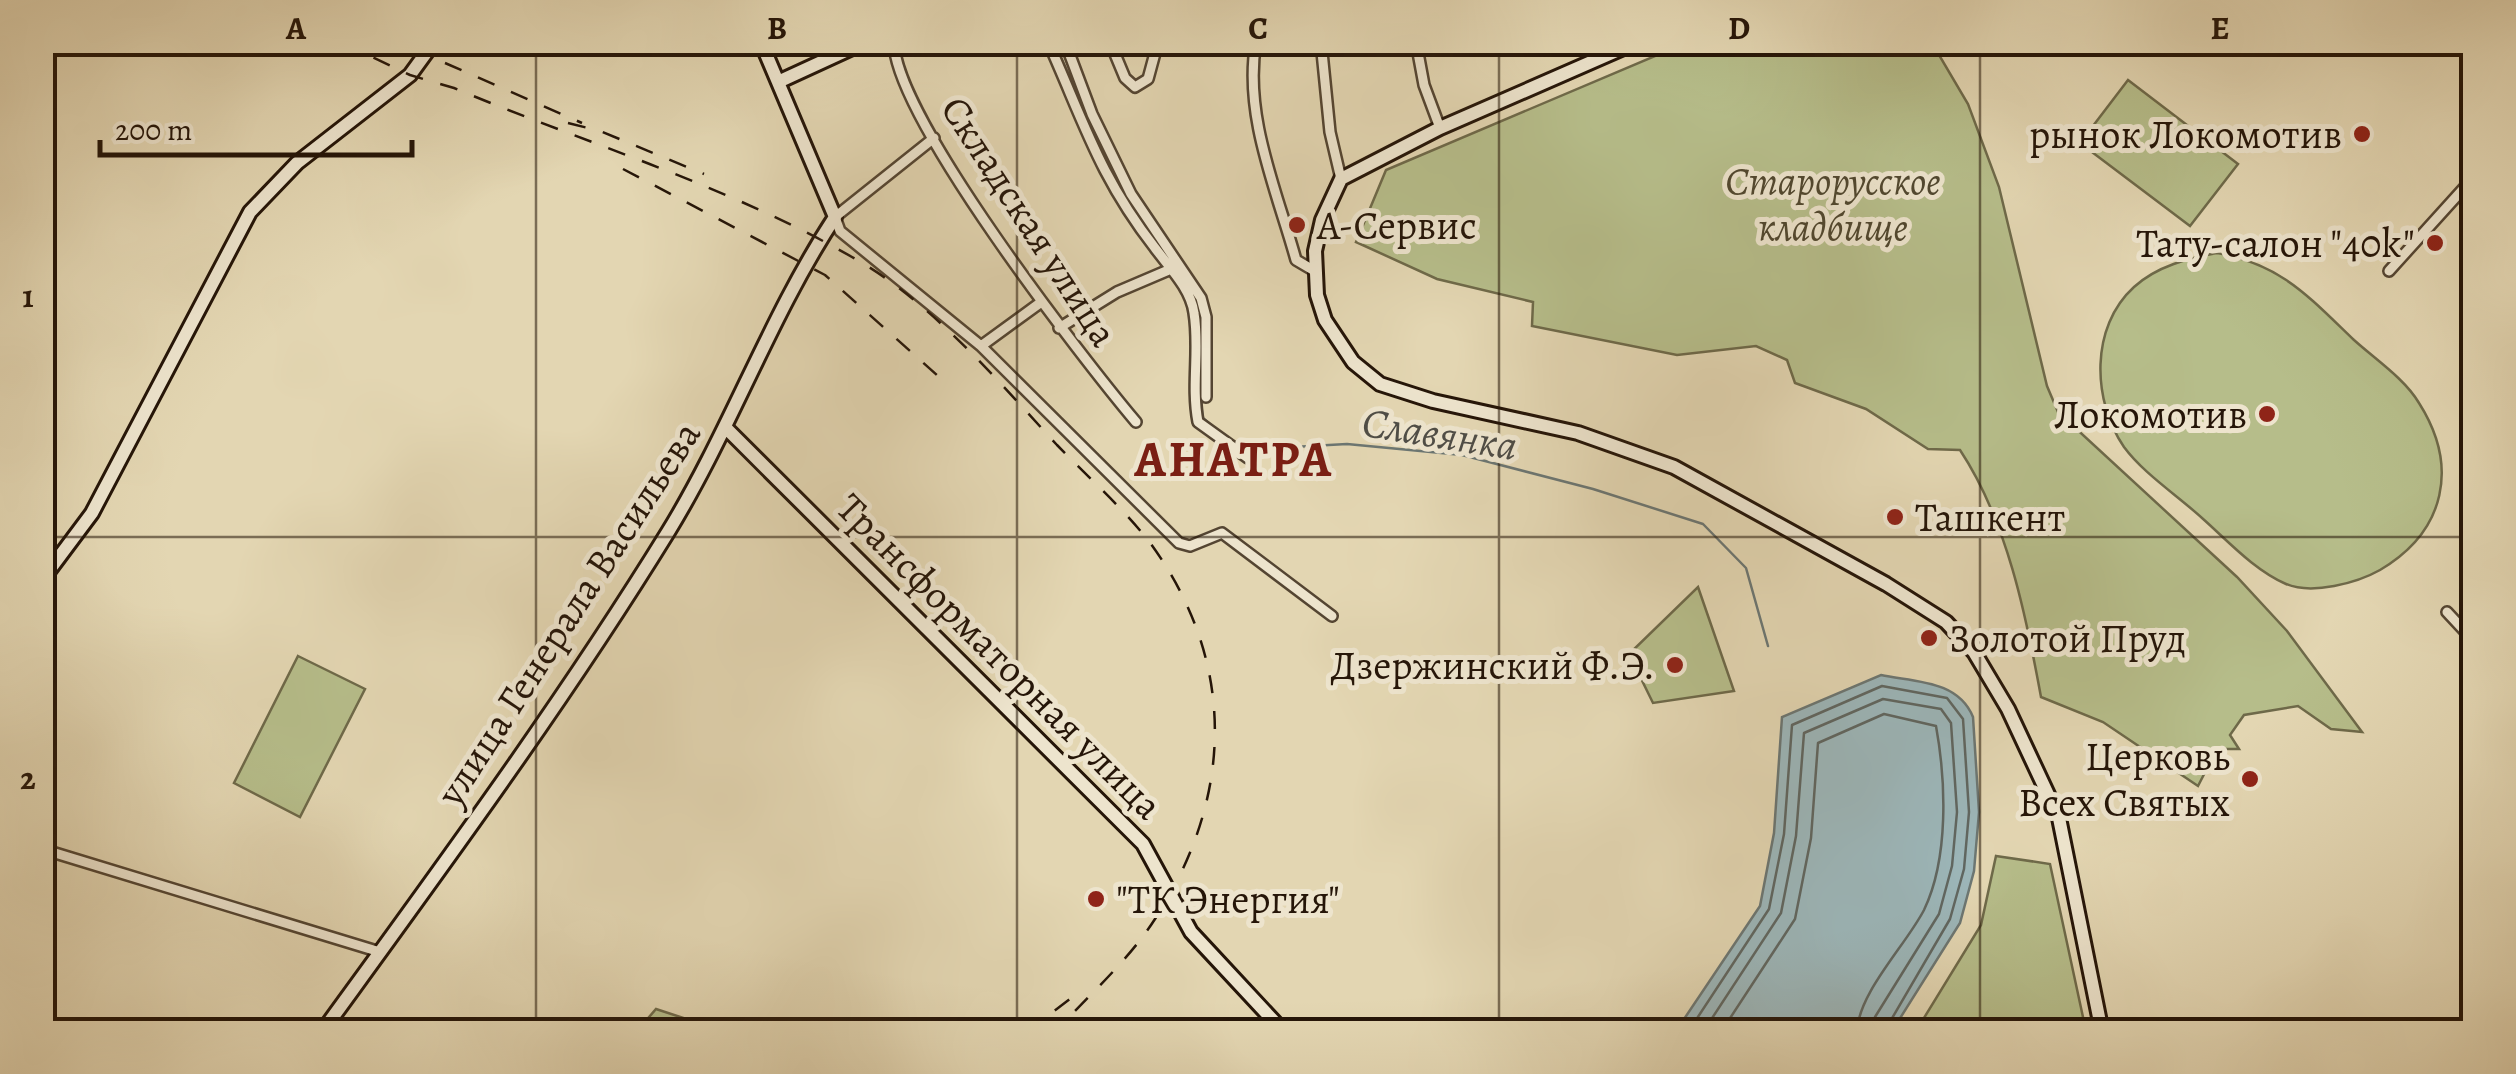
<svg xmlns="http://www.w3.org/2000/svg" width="2516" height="1074" viewBox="0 0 2516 1074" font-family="Alegreya,serif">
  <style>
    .green { fill: #b6bd8a; stroke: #6e6949; stroke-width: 2.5 }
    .water { fill: #9cb6b9; stroke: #6c7672; stroke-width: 2.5 }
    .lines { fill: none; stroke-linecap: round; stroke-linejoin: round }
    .shore { stroke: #606660; stroke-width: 2.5 }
    .stream { stroke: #6c7672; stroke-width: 2.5 }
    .street-casing { stroke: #544532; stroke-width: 14 }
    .secondary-casing { stroke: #251508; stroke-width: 18 }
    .street { stroke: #ede4cd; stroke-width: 9 }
    .secondary { stroke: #ede4cd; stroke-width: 12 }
    .rail { stroke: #251508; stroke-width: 2.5; stroke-dasharray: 18 18; stroke-linecap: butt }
    .grid { fill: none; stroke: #251508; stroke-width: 2.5; stroke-opacity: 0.55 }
    .poi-dot { fill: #8f2418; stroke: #ede4cd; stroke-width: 4 }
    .labels { text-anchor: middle; stroke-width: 10; stroke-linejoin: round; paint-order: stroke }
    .poi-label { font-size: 40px; fill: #251508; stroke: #ede4cd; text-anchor: end }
    .park-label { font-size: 40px; font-style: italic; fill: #50472f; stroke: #ede4cd }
    .street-label { font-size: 40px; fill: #251508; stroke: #ede4cd }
    .water-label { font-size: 42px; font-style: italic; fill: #4f4d46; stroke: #ede4cd }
    .district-label { font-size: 50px; font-weight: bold; letter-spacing: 2.5px; fill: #7a1f14; stroke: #ede4cd }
    .neatline { fill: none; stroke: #251508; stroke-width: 4 }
    .grid-label { font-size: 32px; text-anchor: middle; font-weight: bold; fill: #251508 }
  </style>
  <rect width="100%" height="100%" fill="#e3d6b2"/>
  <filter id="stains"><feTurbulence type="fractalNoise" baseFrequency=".002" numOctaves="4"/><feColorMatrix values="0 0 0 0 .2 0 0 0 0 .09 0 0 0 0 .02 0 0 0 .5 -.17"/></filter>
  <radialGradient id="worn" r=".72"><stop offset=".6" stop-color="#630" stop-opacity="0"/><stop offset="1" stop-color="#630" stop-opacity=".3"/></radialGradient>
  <path class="green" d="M 1688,42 L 1932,43 L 1968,104 L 1999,187 L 2047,386 L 2058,412 L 2237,577 L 2287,631 L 2362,732 L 2331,729 L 2298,706 L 2244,715 L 2230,735 L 2239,749 L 2217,749 L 2198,786 L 2103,722 L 2041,697 C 2026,615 2007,521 1960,450 L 1928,449 L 1866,409 L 1795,383 L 1787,360 L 1756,346 L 1677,355 L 1532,326 L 1533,302 L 1437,279 L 1356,242 L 1386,170 Z
    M 2128,80 L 2238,164 L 2190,226 L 2080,143 Z
    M 2217,253 C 2281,264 2309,297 2354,340 C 2375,359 2405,379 2419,403 C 2459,466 2446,531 2380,570 C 2357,583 2312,595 2286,584 C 2254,570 2228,541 2202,518 C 2178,496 2143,473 2124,447 C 2092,400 2090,327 2134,287 C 2157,266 2189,258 2217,253 Z
    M 1698,587 L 1734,691 L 1653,703 L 1629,654 Z
    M 298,656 L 365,689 L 300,817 L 234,783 Z
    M 1996,856 L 2050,864 L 2086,1031 L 2035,1028 L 1916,1031 L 1981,925 Z
    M 656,1009 L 723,1031 L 637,1031 Z"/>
  <path class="water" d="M 1881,675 C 1915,682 1958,680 1973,717 L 1979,812 L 1974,871 L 1960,923 L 1892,1031 L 1676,1031 L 1760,906 L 1774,833 L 1782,717 Z"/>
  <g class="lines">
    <path class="shore" d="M 1688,1032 L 1769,909 L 1784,834 L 1792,725 L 1882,686 L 1947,698 L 1963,719 L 1969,812 L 1964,869 L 1950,919 L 1884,1032
      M 1703,1032 L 1781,913 L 1796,836 L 1804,733 L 1883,699 L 1941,709 L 1951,723 L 1957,812 L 1952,866 L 1939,914 L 1875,1017 L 1872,1032
      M 1721,1032 L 1795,919 L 1811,838 L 1818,743 L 1884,714 L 1936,726 C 1946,781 1949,858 1924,910 C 1906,945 1858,993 1857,1032"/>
    <path class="stream" d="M 1054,42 L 1120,189
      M 1133,209 L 1155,238
      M 1193,294 L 1201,321 L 1200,345
      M 1200,397 L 1203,418 L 1219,432
      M 1234,442 L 1254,449 L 1347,444 L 1462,455 L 1593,489 L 1703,524 L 1746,568 L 1768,646"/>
    <defs>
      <path id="street" d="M 894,42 C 894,116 1083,359 1136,422
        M 1048,42 C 1084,122 1099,176 1155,248 C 1169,267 1191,289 1194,313 C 1200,349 1191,385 1198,422 L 1248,458
        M 1065,42 L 1092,114 L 1131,194 L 1201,298 L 1206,317 L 1206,397
        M 1110,42 L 1125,78 L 1135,87 L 1148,79 L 1158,42
        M 1256,42 C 1243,115 1277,191 1296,260 L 1313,270
        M 1321,42 L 1330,132 L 1341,179
        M 1416,42 L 1424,85 L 1440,128
        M 934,138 L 835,217 L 840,231 L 981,346 L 1179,543 L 1190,546 L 1222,533 L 1332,616
        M 2389,271 L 2474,177
        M 1059,328 L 1117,292 L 1171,269
        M 981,346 L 1040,303
        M 2447,612 L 2474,641
        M 42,849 L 380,952"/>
      <path id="secondary" d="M 1637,42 L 1440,128 L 1341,179 L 1322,220 L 1315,251 L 1317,295 L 1325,320 L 1353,362 L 1380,384 L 1433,401 L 1578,433 L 1674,467 L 1886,584 L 1946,622 L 1974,652 L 2008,709 L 2059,818 L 2102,1032
        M 778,82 L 865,42
        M 727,429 L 1143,844 L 1191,932 L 1284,1032
        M 42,580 L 92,513 L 250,212 L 297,163 L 410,75 L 434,42
        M 322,1032 C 441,868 562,704 668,532 C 730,431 770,316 835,217 L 761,42"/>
    </defs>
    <use href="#street" class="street-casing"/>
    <use href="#secondary" class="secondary-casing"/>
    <use href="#street" class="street"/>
    <use href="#secondary" class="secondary"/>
    <path class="rail" d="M 341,42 L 410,75 L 454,88 C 590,145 736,188 864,264 C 935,307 1001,384 1057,445 C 1088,477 1124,509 1151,544 C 1237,663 1234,797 1155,919 C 1128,961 1089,995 1055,1032
      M 445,63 L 582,123
      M 568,123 L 600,131 L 704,174
      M 623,169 L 825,275 L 938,376
      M 1026,1032 L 1074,996"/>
  </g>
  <path class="grid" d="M 536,42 L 536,1032M 1017,42 L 1017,1032M 1499,42 L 1499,1032M 1980,42 L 1980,1032M 42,537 L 2474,537"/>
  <g class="poi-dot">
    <circle cx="2362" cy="134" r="10"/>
    <circle cx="1297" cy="225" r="10"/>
    <circle cx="2435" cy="243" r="10"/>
    <circle cx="2267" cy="414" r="10"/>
    <circle cx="1895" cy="517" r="10"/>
    <circle cx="1929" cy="638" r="10"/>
    <circle cx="1675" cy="665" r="10"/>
    <circle cx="2250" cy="779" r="10"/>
    <circle cx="1096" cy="899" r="10"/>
  </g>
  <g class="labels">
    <g class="poi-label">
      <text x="2342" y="148">рынок Локомотив</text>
      <text x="1317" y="239" text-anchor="start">А-Сервис</text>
      <text x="2415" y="257">Тату-салон "40k"</text>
      <text x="2247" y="428">Локомотив</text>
      <text x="1915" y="531" text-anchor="start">Ташкент</text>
      <text x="1949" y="652" text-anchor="start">Золотой Пруд</text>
      <text x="1655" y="679">Дзержинский Ф.Э.</text>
      <text x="2230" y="770">Церковь<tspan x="2230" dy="46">Всех Святых</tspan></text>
      <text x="1116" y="913" text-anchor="start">"ТК Энергия"</text>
    </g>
    <g class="park-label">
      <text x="1833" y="195">Старорусское<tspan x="1833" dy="46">кладбище</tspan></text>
    </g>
    <g class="street-label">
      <text transform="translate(1030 221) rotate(57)" y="14">Складская улица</text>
      <text transform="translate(568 613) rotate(-57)" y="14">улица Генерала Васильева</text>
      <text transform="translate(1000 656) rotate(45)" y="14">Трансформаторная улица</text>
    </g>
    <g class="water-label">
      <text transform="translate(1440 433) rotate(9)" y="15">Славянка</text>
    </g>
    <g class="district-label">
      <text x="1234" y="476">АНАТРА</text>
    </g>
  </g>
  <rect width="2516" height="1074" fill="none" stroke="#e3d6b2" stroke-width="110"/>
  <path d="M100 140v15h312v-15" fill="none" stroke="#251508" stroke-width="5"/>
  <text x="115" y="140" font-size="30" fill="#251508" stroke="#ede4cd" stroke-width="8" paint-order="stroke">200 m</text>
  <rect x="55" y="55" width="2406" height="964" class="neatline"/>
  <g class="grid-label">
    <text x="296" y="39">A</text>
    <text x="777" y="39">B</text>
    <text x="1258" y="39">C</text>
    <text x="1739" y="39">D</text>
    <text x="2220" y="39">E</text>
    <text x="28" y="307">1</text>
    <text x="28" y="789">2</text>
  </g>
  <rect width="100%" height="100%" filter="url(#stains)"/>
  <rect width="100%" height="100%" fill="url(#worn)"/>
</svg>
